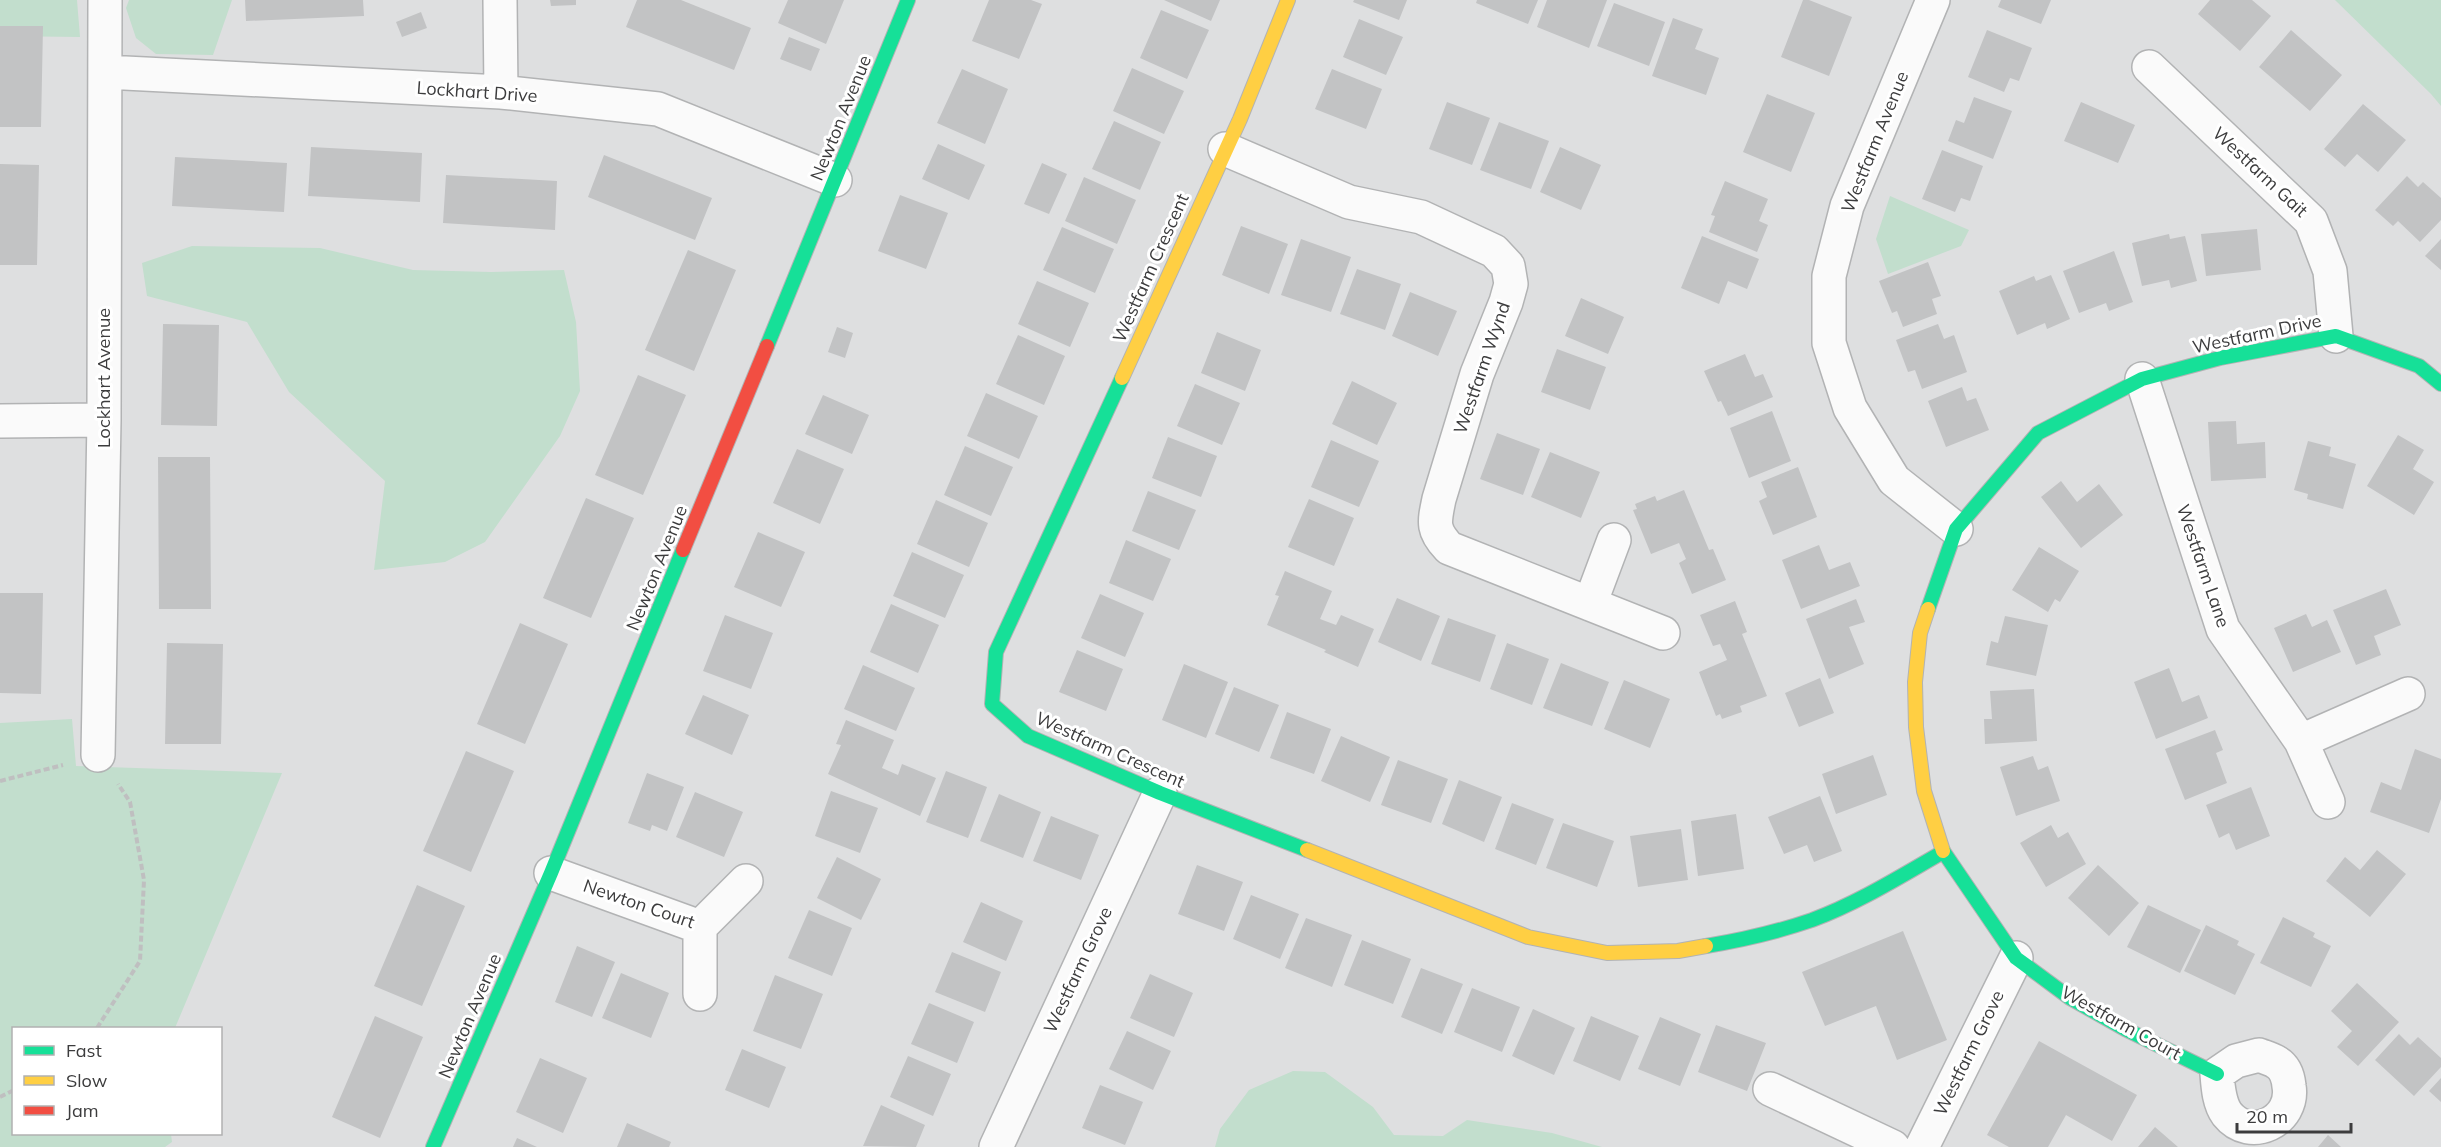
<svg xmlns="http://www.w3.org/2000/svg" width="2441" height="1147" viewBox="0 0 2441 1147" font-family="Mulish,sans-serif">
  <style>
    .green { fill: #c2decd }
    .building { fill: #c2c3c4 }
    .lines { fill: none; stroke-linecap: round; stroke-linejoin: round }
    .street-casing { stroke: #b2b3b4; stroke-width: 36 }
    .fast-casing { stroke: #b2b3b4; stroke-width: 16 }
    .slow-casing { stroke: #b2b3b4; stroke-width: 16 }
    .jam-casing { stroke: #b2b3b4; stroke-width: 16 }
    .path { stroke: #bfbfc0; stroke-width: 4; stroke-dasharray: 6 3; stroke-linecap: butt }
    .street { stroke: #fafafa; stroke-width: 33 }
    .fast { stroke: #16e098; stroke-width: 14 }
    .slow { stroke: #ffcf43; stroke-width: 14 }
    .jam { stroke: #f24e42; stroke-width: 14 }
    .labels { text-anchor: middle; stroke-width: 6; stroke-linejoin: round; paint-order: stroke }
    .street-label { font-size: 18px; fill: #3c3c3d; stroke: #fff }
  </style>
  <rect width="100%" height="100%" fill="#dedfe0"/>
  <path class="green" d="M 0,0 L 77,0 L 80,37 L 0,36 Z
    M 129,0 L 232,0 L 213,55 L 156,54 L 136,38 L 126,8 Z
    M 2335,0 L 2441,0 L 2441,106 L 2431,94 Z
    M 1890,196 L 1969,230 L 1961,246 L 1888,274 L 1876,239 Z
    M 192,246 L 320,248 L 413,270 L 491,272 L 564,270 L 576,322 L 580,391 L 560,436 L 485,542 L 445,562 L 374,570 L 385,481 L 289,392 L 247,322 L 147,296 L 142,263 Z
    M 72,719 L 76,766 L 282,773 L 175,1028 L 14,1028 L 14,1134 L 171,1134 L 172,1142 L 165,1147 L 0,1147 L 0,723 Z
    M 1293,1071 L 1325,1072 L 1373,1107 L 1394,1135 L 1443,1136 L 1467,1120 L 1552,1133 L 1602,1147 L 1215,1147 L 1220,1129 L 1249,1090 Z"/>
  <path class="building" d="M 245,0 L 363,0 L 364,16 L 246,21 Z
    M 550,0 L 576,0 L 576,5 L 551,6 Z
    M 637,0 L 681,0 L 751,28 L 734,70 L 626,27 Z
    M 788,0 L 844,0 L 826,44 L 778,23 Z
    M 989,0 L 1031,0 L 1042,4 L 1019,59 L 972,41 Z
    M 1164,0 L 1220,0 L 1211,21 Z
    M 1354,0 L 1407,0 L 1399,20 L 1353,2 Z
    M 1477,0 L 1538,0 L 1528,24 L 1476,3 Z
    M 1547,0 L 1607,0 L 1589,48 L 1537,27 Z
    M 1803,0 L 1809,0 L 1852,17 L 1829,76 L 1781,57 Z
    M 2001,0 L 2051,0 L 2041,24 L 1998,7 Z
    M 2210,0 L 2252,0 L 2271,16 L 2240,51 L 2198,14 Z
    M 1614,3 L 1665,22 L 1649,66 L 1597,46 Z
    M 1161,10 L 1209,30 L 1187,79 L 1140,58 Z
    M 421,12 L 427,28 L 402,37 L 396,22 Z
    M 1673,18 L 1703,29 L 1695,49 L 1719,58 L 1706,95 L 1652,76 Z
    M 1359,19 L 1403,37 L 1386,75 L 1343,57 Z
    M 0,26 L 43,26 L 41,127 L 0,127 Z
    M 1987,30 L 2032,48 L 2019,81 L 2010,78 L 2004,92 L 1968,77 Z
    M 2291,30 L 2342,75 L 2310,111 L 2259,67 Z
    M 789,37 L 820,49 L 811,71 L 780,59 Z
    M 1132,68 L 1184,91 L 1164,134 L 1113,111 Z
    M 962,69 L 1008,89 L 985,144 L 937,123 Z
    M 1332,69 L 1382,89 L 1366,129 L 1315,109 Z
    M 1767,94 L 1815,113 L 1791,172 L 1743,152 Z
    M 1974,97 L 2012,111 L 1993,159 L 1948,141 L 1956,120 L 1964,123 Z
    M 1447,102 L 1490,118 L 1472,165 L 1429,149 Z
    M 2081,102 L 2135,125 L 2118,163 L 2064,141 Z
    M 2363,104 L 2406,140 L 2378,172 L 2357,154 L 2345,167 L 2324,149 Z
    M 1114,121 L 1161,142 L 1140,190 L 1092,169 Z
    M 1499,122 L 1549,141 L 1531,189 L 1480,170 Z
    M 938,144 L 985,165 L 969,200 L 922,179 Z
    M 311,147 L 422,153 L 420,202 L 308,196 Z
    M 1560,147 L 1601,165 L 1581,210 L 1540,192 Z
    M 1942,150 L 1983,166 L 1970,201 L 1961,198 L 1955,212 L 1922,199 Z
    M 604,155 L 712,198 L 695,240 L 588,197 Z
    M 175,157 L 287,163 L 284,212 L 172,206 Z
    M 1042,163 L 1067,174 L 1049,214 L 1024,204 Z
    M 0,164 L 39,165 L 37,265 L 0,265 Z
    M 446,175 L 557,181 L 555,230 L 443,223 Z
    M 2407,176 L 2418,187 L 2423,182 L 2441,198 L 2441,220 L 2420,242 L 2398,221 L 2393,226 L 2375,210 Z
    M 1084,177 L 1136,200 L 1117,244 L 1065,221 Z
    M 1725,181 L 1768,199 L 1759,221 L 1768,225 L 1757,252 L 1709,232 L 1715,216 L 1711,215 Z
    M 900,195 L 948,213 L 926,269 L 878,251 Z
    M 1241,226 L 1288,244 L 1269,294 L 1222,275 Z
    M 1062,227 L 1114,249 L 1095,293 L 1043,270 Z
    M 2257,229 L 2261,270 L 2206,276 L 2201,234 Z
    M 2169,234 L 2170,239 L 2185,236 L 2197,281 L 2171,288 L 2169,280 L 2142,286 L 2132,243 Z
    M 1702,236 L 1759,259 L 1747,289 L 1728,281 L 1719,304 L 1681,288 Z
    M 1301,239 L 1351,257 L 1331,312 L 1281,295 Z
    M 2441,239 L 2441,270 L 2425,256 Z
    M 688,250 L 736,270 L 694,371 L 645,350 Z
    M 2114,251 L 2133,302 L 2109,311 L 2106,303 L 2079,313 L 2063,271 Z
    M 1928,262 L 1941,296 L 1932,299 L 1937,314 L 1903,327 L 1897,311 L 1892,313 L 1879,281 Z
    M 1357,269 L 1401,284 L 1385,330 L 1340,314 Z
    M 2051,275 L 2070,319 L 2047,329 L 2045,323 L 2017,335 L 1999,291 L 2034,276 L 2036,281 Z
    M 1037,281 L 1089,303 L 1070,347 L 1018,324 Z
    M 1410,292 L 1457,311 L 1438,356 L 1392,336 Z
    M 1581,298 L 1624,317 L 1608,354 L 1565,336 Z
    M 163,324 L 219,325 L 217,426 L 161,425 Z
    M 1938,324 L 1944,339 L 1954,335 L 1967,372 L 1922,389 L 1915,370 L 1908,372 L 1896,340 Z
    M 837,327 L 853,333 L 845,358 L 828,352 Z
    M 1217,332 L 1261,350 L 1245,391 L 1201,373 Z
    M 1018,335 L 1065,356 L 1044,405 L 996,384 Z
    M 1557,349 L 1606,367 L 1590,410 L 1541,392 Z
    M 1745,354 L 1755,377 L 1763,374 L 1773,397 L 1728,416 L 1721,401 L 1718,402 L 1704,371 Z
    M 638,375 L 686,395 L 643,495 L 595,475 Z
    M 1352,381 L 1397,403 L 1377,445 L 1332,424 Z
    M 1195,384 L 1240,403 L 1222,445 L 1177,426 Z
    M 1962,387 L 1967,401 L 1976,398 L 1989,430 L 1946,447 L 1928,401 Z
    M 986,393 L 1038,416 L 1019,459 L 967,436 Z
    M 823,395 L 869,415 L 852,454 L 805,434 Z
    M 1772,411 L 1791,461 L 1749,478 L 1730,428 Z
    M 2236,421 L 2237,444 L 2265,442 L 2266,478 L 2211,481 L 2208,422 Z
    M 1497,433 L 1540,449 L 1523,495 L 1480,479 Z
    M 2398,435 L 2424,450 L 2413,469 L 2434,482 L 2414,515 L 2367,486 Z
    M 1168,437 L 1217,456 L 1201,497 L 1152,478 Z
    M 1331,440 L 1379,461 L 1359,507 L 1311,487 Z
    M 2308,441 L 2331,447 L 2329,456 L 2356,464 L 2343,509 L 2307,499 L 2308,494 L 2294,490 Z
    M 965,446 L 1013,467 L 991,516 L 944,495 Z
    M 797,449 L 844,469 L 820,524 L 773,503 Z
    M 1550,452 L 1600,472 L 1581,518 L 1531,497 Z
    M 158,457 L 210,457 L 211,609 L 159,609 Z
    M 1798,467 L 1817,517 L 1773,535 L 1759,501 L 1767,497 L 1761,482 Z
    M 2061,481 L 2077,502 L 2099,484 L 2123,515 L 2081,548 L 2041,497 Z
    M 1684,490 L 1709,550 L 1713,549 L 1726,580 L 1692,594 L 1679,563 L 1686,559 L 1679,543 L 1651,554 L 1633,510 L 1637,509 L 1635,504 L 1655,496 L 1657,501 Z
    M 1148,491 L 1196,510 L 1179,550 L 1132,531 Z
    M 586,498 L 634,518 L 591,618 L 543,598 Z
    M 1309,499 L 1354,518 L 1334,566 L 1288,547 Z
    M 936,500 L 988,523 L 969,567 L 917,544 Z
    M 758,532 L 805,552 L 781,607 L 734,587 Z
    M 1126,540 L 1171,559 L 1153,601 L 1109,583 Z
    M 1819,545 L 1829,570 L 1850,562 L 1860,586 L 1801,609 L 1782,560 Z
    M 2039,547 L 2079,571 L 2060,602 L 2055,599 L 2048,612 L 2012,590 Z
    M 912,552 L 964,575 L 945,618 L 893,596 Z
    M 1285,571 L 1332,591 L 1320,619 L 1336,625 L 1341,615 L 1374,629 L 1358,667 L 1324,652 L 1326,650 L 1267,625 L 1279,596 L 1275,595 Z
    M 2386,589 L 2401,625 L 2374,636 L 2381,655 L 2356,665 L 2333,610 Z
    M 0,593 L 43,593 L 41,694 L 0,693 Z
    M 1100,594 L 1144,613 L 1125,657 L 1081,638 Z
    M 1397,598 L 1440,616 L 1421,661 L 1378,642 Z
    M 1856,599 L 1865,622 L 1849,627 L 1864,664 L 1829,679 L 1806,619 Z
    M 1735,601 L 1747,632 L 1742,634 L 1767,696 L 1740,706 L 1742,712 L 1722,719 L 1720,714 L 1716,716 L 1699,672 L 1727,660 L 1720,644 L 1713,646 L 1700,615 Z
    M 891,604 L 939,625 L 918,673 L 870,652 Z
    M 2306,614 L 2312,627 L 2327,620 L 2341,652 L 2293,672 L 2274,628 Z
    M 725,615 L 773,633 L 751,689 L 703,671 Z
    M 2005,616 L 2048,625 L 2036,676 L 1986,665 L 1991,641 L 1998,643 Z
    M 1448,618 L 1496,635 L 1480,682 L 1431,664 Z
    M 520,623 L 568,644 L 525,744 L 477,724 Z
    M 167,643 L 223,644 L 221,744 L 165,744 Z
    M 1507,643 L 1549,659 L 1532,705 L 1490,689 Z
    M 1077,650 L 1123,669 L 1106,711 L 1059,692 Z
    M 1561,663 L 1609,682 L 1592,726 L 1543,708 Z
    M 1184,664 L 1228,682 L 1206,738 L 1162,720 Z
    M 863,665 L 915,688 L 896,731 L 844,709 Z
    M 2169,668 L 2182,702 L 2199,695 L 2208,718 L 2156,739 L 2134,682 Z
    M 1820,678 L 1834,713 L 1799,727 L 1785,693 Z
    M 1624,680 L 1670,699 L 1650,748 L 1604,729 Z
    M 1234,687 L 1279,705 L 1259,752 L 1215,734 Z
    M 2034,689 L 2037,741 L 1985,744 L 1984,719 L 1992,719 L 1990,691 Z
    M 703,695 L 749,715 L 732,755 L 685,734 Z
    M 1287,712 L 1331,729 L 1314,774 L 1270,758 Z
    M 846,720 L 894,740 L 882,768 L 898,775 L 902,764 L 936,778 L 920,816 L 828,774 L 841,745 L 836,744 Z
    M 2215,730 L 2223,750 L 2216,753 L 2227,783 L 2185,800 L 2165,749 Z
    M 1341,736 L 1390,757 L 1370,802 L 1321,781 Z
    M 2415,749 L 2441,759 L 2441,799 L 2429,833 L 2370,812 L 2381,782 L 2401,790 Z
    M 466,751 L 514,771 L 471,872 L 423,851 Z
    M 1873,755 L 1887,795 L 1836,814 L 1822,774 Z
    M 2033,756 L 2038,770 L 2048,766 L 2060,801 L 2016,816 L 2000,767 Z
    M 1398,760 L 1448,779 L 1431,823 L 1381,805 Z
    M 946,771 L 987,787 L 968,838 L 926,822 Z
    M 647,773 L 684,787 L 667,831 L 652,825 L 650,831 L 628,823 Z
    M 1459,780 L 1502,797 L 1484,842 L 1442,824 Z
    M 2251,787 L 2270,836 L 2236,850 L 2229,833 L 2219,838 L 2206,805 Z
    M 831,791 L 878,808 L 860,853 L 815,836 Z
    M 695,792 L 743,812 L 724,857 L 676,837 Z
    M 999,794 L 1041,812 L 1023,858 L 980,841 Z
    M 1820,796 L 1842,851 L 1814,862 L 1807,845 L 1784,854 L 1768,817 Z
    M 1512,803 L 1554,819 L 1536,865 L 1495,849 Z
    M 1736,814 L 1744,869 L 1698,876 L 1691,821 Z
    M 1051,816 L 1099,835 L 1081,880 L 1033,861 Z
    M 1563,823 L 1614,841 L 1597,887 L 1546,868 Z
    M 2051,825 L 2058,838 L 2068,832 L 2086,864 L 2046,887 L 2020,843 Z
    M 1681,829 L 1688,880 L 1638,887 L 1630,836 Z
    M 2377,850 L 2406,874 L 2370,917 L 2326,881 L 2345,857 L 2360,870 Z
    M 837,857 L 881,879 L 861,920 L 817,898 Z
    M 1197,865 L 1243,882 L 1224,931 L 1178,914 Z
    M 2098,865 L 2139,903 L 2109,936 L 2068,898 Z
    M 417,885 L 465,906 L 422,1006 L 374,986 Z
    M 1251,895 L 1299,914 L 1280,959 L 1233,939 Z
    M 981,902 L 1023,921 L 1006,961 L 963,942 Z
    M 2148,905 L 2201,930 L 2180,973 L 2127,947 Z
    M 809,910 L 852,928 L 832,976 L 788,958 Z
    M 2283,917 L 2315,933 L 2313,937 L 2331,946 L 2311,987 L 2260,963 Z
    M 1306,918 L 1352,935 L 1332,987 L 1285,968 Z
    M 2206,925 L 2239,941 L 2237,945 L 2255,954 L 2235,995 L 2184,971 Z
    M 1903,931 L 1947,1040 L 1897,1060 L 1876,1006 L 1825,1026 L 1802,972 Z
    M 1362,940 L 1411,959 L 1393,1004 L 1344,985 Z
    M 577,946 L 615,962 L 592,1017 L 555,1002 Z
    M 952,952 L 1001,972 L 985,1012 L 935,992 Z
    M 1421,968 L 1463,984 L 1442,1034 L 1401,1017 Z
    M 621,973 L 669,993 L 651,1038 L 602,1018 Z
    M 1150,974 L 1193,993 L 1174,1037 L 1130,1018 Z
    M 775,975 L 823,994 L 801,1049 L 753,1031 Z
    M 2357,983 L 2399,1022 L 2358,1066 L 2337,1047 L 2352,1031 L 2331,1011 Z
    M 1472,988 L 1520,1007 L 1502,1052 L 1454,1032 Z
    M 929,1003 L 974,1022 L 957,1063 L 911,1044 Z
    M 1533,1009 L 1575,1028 L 1554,1075 L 1512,1056 Z
    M 375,1016 L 423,1037 L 380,1138 L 332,1117 Z
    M 1591,1016 L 1639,1036 L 1620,1081 L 1573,1061 Z
    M 1660,1017 L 1701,1034 L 1680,1086 L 1638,1069 Z
    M 1716,1025 L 1766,1043 L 1747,1091 L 1698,1072 Z
    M 1127,1031 L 1171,1051 L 1153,1090 L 1109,1069 Z
    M 2399,1034 L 2410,1045 L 2418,1037 L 2441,1058 L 2441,1067 L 2414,1096 L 2375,1060 Z
    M 2039,1041 L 2137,1095 L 2112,1141 L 2066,1115 L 2048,1147 L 2009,1147 L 1987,1135 Z
    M 742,1049 L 786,1067 L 769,1108 L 725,1090 Z
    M 908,1056 L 951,1074 L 933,1116 L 890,1097 Z
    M 540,1058 L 587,1078 L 563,1133 L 516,1112 Z
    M 2441,1078 L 2441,1102 L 2429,1091 Z
    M 1100,1085 L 1143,1102 L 1125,1145 L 1082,1128 Z
    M 881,1105 L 925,1125 L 916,1147 L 863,1146 Z
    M 627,1123 L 671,1142 L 669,1147 L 617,1147 Z
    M 2155,1127 L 2178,1147 L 2138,1147 Z
    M 2328,1135 L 2341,1147 L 2318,1147 Z
    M 517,1138 L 537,1147 L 513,1147 Z"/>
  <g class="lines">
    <defs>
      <path id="street" d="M 500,0 L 501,92
        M 1933,0 L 1847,206 L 1829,276 L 1829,343 L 1850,408 L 1894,480 L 1956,529
        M 2149,67 L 2311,221 L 2330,271 L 2336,336
        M 105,72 L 501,92 L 658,109 L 835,180
        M 1225,149 L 1349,202 L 1421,217 L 1494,251 L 1508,266 L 1511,284 L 1506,302 L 1477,374 L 1439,499 C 1434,523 1432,530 1449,548 L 1663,633
        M 2142,379 L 2223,629 L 2301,741 L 2328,802
        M 0,421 L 104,420
        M 1590,604 L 1614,540
        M 2301,741 L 2408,694
        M 98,755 L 104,420 L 105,0
        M 551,873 L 700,927 L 746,881
        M 700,927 L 700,994
        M 2259,1055 C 2264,1057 2271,1059 2276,1062 C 2285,1067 2288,1076 2289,1086 C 2295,1121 2250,1143 2227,1114 C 2219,1103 2218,1087 2217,1074 L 2236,1061 Z
        M 1770,1089 L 1893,1147
        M 996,1147 L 1160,793
        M 1922,1147 L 2016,958"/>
      <path id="fast" d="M 767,346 L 908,0
        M 1122,378 L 996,652 L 992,704 L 1028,736 L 1160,793 L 1307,850
        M 1928,609 L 1956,529 L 2038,433 L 2142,379 L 2220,358 L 2336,336 L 2419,366 L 2441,384
        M 1943,851 L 2016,958 L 2070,998 L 2125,1029 L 2217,1074
        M 1706,946 C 1742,940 1777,932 1812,920 C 1858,903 1901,876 1943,852
        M 433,1147 L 551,873 L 683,550"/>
      <path id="slow" d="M 1122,378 L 1240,119 L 1288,0
        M 1928,609 L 1920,633 L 1915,682 L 1916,727 L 1924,791 L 1943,851
        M 1307,850 L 1528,937 L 1607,953 L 1678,951 L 1706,946"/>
      <path id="jam" d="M 683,550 L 767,346"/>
    </defs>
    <use href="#street" class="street-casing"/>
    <use href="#fast" class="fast-casing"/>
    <use href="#slow" class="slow-casing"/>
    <use href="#jam" class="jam-casing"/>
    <path class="path" d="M 0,781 L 63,765
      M 97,1028 L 140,961 L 144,880 L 130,802 L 118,784
      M 0,1097 L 14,1090"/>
    <use href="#street" class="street"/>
    <use href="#fast" class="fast"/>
    <use href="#slow" class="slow"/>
    <use href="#jam" class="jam"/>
  </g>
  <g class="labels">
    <g class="street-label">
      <text transform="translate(477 92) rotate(4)" y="6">Lockhart Drive</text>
      <text transform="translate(841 118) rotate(-68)" y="6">Newton Avenue</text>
      <text transform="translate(1875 142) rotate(-68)" y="6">Westfarm Avenue</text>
      <text transform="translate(2260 172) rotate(43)" y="6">Westfarm Gait</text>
      <text transform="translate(1151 268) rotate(-66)" y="6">Westfarm Crescent</text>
      <text transform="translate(2257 334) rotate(-12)" y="6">Westfarm Drive</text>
      <text transform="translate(1482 368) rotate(-71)" y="6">Westfarm Wynd</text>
      <text transform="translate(104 378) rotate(-90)" y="6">Lockhart Avenue</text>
      <text transform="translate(2203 566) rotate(71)" y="6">Westfarm Lane</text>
      <text transform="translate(657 568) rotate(-68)" y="6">Newton Avenue</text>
      <text transform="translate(1110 750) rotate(24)" y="6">Westfarm Crescent</text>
      <text transform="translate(639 904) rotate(19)" y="6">Newton Court</text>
      <text transform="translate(1078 970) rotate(-65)" y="6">Westfarm Grove</text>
      <text transform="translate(470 1016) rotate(-67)" y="6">Newton Avenue</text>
      <text transform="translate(2121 1023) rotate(29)" y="6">Westfarm Court</text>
      <text transform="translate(1969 1053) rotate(-64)" y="6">Westfarm Grove</text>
    </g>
  </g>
  <rect x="12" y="1027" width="210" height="108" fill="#ffffff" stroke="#b1b1b1" stroke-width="1.5"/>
  <rect x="24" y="1046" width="30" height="9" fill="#16e098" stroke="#b1b1b1" stroke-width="1.5"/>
  <text x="66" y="1057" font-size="18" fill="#3c3c3d">Fast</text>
  <rect x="24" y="1076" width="30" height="9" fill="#ffcf43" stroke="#b1b1b1" stroke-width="1.5"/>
  <text x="66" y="1087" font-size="18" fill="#3c3c3d">Slow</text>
  <rect x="24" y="1106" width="30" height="9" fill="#f24e42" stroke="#b1b1b1" stroke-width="1.5"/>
  <text x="66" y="1117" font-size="18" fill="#3c3c3d">Jam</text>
  <path d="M2237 1123v9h114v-9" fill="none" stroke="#3c3c3d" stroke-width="3"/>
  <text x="2246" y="1123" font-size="18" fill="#3c3c3d" stroke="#ffffff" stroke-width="4.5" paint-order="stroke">20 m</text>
</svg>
